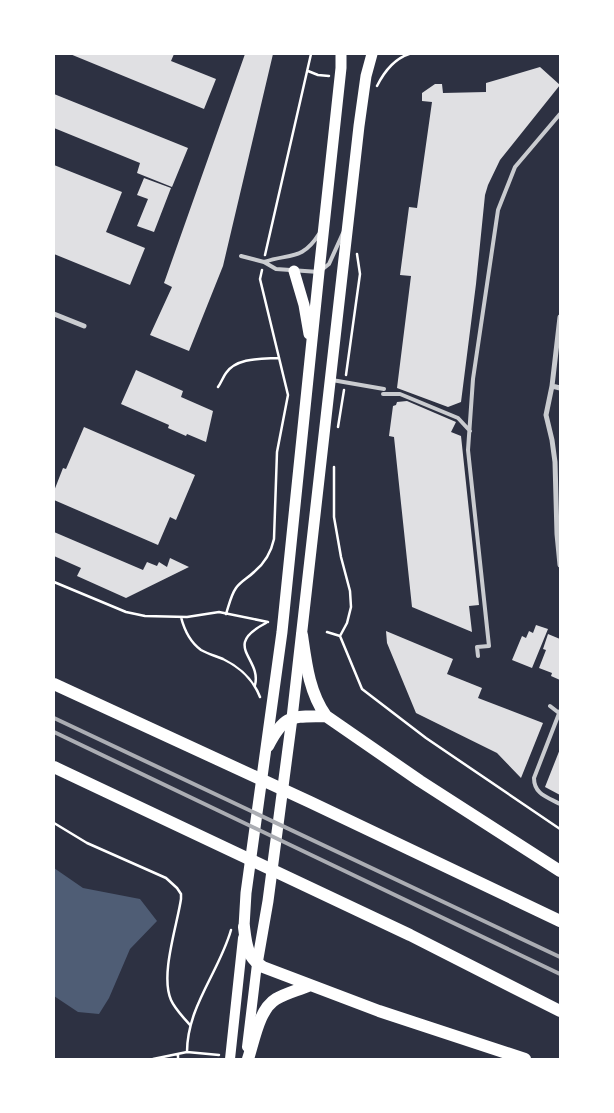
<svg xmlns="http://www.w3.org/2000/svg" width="614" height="1113" viewBox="0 0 614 1113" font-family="'Roboto Condensed',sans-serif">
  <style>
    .water { fill: #4f5d75 }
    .building { fill: #e0e0e3 }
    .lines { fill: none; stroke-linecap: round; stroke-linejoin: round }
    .path { stroke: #fff; stroke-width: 2.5 }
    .service { stroke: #caccd0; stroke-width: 4 }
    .minor { stroke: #caccd0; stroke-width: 5 }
    .secondary { stroke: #fff; stroke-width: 10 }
    .primary { stroke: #fff; stroke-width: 11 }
    .motorway { stroke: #fff; stroke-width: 12 }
    .rail { stroke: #abadb3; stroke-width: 4 }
  </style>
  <rect width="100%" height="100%" fill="#2d3142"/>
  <path class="water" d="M 54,868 L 83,888 L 140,899 L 157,921 L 130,949 L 109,998 L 99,1014 L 78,1012 L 54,996 Z"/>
  <path class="building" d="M 70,54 L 174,54 L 171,61 L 216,79 L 204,109 Z
    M 245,54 L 273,54 L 223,266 L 189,351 L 150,335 L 172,287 L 164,283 Z
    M 540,67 L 560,85 L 500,160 L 488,185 L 485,195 L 476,284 L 461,402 L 448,407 L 397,388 L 411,276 L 400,275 L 409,207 L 417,208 L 432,102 L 422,101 L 422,93 L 435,84 L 442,84 L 443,93 L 486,92 L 486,83 Z
    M 54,94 L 188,148 L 172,187 L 137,173 L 140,163 L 54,128 Z
    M 54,165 L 122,192 L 106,232 L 145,248 L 130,285 L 54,254 Z
    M 144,178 L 171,188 L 154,232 L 137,226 L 148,199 L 137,195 Z
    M 136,370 L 183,391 L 181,397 L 213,411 L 206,442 L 187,434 L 186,436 L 168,428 L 169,425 L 121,404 Z
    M 407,401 L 456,422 L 451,432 L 461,436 L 479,605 L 469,606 L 472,632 L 412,607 L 394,437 L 389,436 L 393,406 L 396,405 L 397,402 Z
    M 84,427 L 195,475 L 176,520 L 170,517 L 158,545 L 54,500 L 54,491 L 63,468 L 66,469 Z
    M 54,532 L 143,570 L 147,562 L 157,566 L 159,562 L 167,567 L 170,558 L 189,567 L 126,598 L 77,576 L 81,568 L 54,556 Z
    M 536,625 L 548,629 L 532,668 L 512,660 L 522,636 L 526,638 L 529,631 L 533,633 Z
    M 386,631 L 453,659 L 447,674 L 482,688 L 478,698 L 543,723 L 521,778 L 497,753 L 416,713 L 387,643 Z
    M 548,634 L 560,639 L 560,680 L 551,676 L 552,673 L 539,668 L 546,650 L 543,649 Z
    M 560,749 L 560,795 L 545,787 Z"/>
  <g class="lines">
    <path class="path" d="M 308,71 L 318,75 L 329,76
      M 377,86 C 384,72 394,59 409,54
      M 265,255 L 311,54
      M 346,375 L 360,274 L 357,254
      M 218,387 C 221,383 223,377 226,373 C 237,357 262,359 279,358
      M 338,427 L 344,390
      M 334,467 L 334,517 L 341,557 L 350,591 L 351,607 L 347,623 L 340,636
      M 54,582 L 126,612 L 145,616 L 187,617 L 219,612 L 268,622
      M 226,614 C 229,605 231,595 236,588 C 241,581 248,578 254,572 C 265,563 271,553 274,539 L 277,452 L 288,395 L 260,279 L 262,270
      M 181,617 C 184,629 190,642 201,650 C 208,654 216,656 223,659 C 241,668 253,679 260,697
      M 327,632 L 340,636 L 362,689 L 426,738 L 560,829
      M 255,685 C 262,658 221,646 266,623
      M 54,823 L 87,843 L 166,878 L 177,888 L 181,894 L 181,899 C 177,926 160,975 171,1000 C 175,1009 183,1017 190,1025
      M 187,1052 C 187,1007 219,972 231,930
      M 178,1054 L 178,1059
      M 153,1059 L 187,1052 L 219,1055"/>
    <path class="service" d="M 241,256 L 264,262 L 276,269 L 319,272 L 329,264 L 343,233
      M 264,262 C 290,253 302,261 319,234
      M 332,380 L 384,389
      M 383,394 L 400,394 L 458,418 L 470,431
      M 478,656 L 477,647 L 489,646 L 468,450 L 473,379 L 498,210 L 515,167 L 560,114
      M 550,706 L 559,713
      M 560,711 L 534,778 C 534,794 547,797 560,804"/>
    <path class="minor" d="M 54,314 L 84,326
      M 560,317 L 552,386 L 546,415 L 552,440 L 555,462 L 557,534 L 560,565
      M 552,386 L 560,388"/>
    <path class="secondary" d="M 247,1047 L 257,964
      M 230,1059 L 243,938"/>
    <path class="primary" d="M 294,271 L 304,305 L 309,334
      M 244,927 L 246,893 L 282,632 L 319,272 L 341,68 L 341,54
      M 257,964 L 268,901 L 292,718 L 359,126 L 366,76 L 372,54"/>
    <path class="motorway" d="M 302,635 C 306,663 309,692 326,716 L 420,781 L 560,871
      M 54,684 L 310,802 L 560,921
      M 268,746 C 285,713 292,717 326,716
      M 54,767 L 410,935 L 560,1011
      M 244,927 C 246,944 247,958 263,967 L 379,1011 L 525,1059
      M 248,1059 C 254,1041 259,1009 276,999 C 286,993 299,990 310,985"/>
    <path class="rail" d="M 54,718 L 560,957
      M 54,732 L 560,974"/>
  </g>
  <rect width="614" height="1113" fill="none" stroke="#ffffff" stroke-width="110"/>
</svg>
